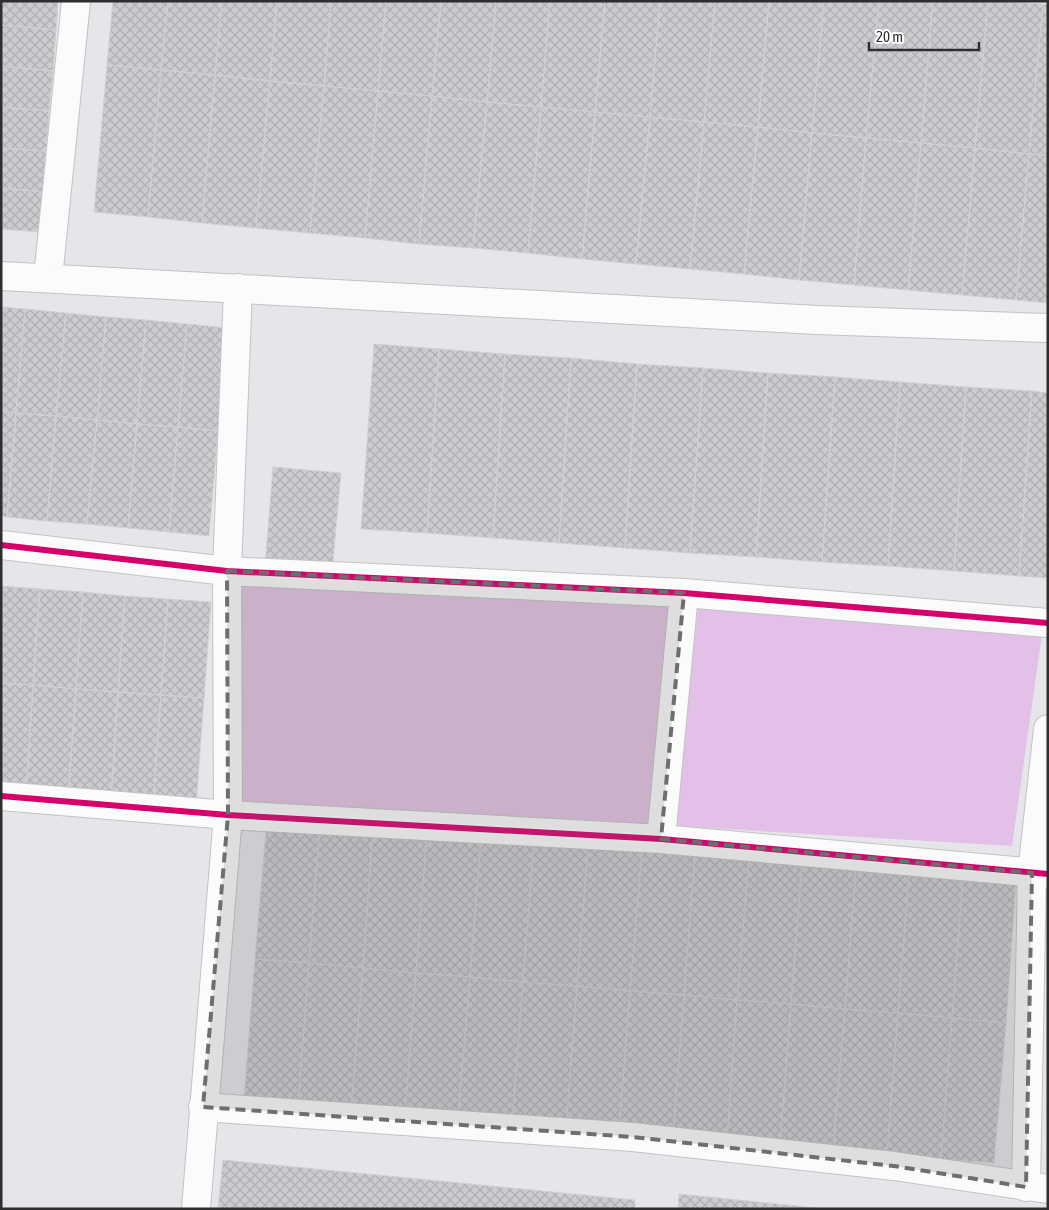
<svg xmlns="http://www.w3.org/2000/svg" width="1049" height="1210" viewBox="0 0 1049 1210" font-family="'Asap Condensed',sans-serif">
  <style>
    .grass { fill: #e1c1df }
    .pitch { fill: #e2c0e7 }
    .building { fill: url(#building-cross-hatch); stroke: #d1d1d5 }
    .lines { fill: none; stroke-linecap: round; stroke-linejoin: round }
    .minor-casing { stroke: #c2c3c3; stroke-width: 30 }
    .tertiary-casing { stroke: #c2c3c3; stroke-width: 30 }
    .minor { stroke: #fbfbfc; stroke-width: 28 }
    .tertiary { stroke: #fbfbfc; stroke-width: 28 }
    .cycleway-casing { stroke: #fff; stroke-width: 9 }
    .cycleway { stroke: #d6006c; stroke-width: 6 }
    .marked { fill: #6e6e70; fill-opacity: 0.2; stroke: #6e6e70; stroke-width: 4; stroke-dasharray: 10 6; stroke-linejoin: round }
  </style>
  <defs>
    <pattern id="building-cross-hatch" width="8" height="8" patternUnits="userSpaceOnUse" patternTransform="scale(1.25)"><rect width="8" height="8" fill="#cccbd0"/><path d="M0 0l8 8M0 8l8-8" fill="none" stroke="#b0afb3"/></pattern>
  </defs>
  <rect width="100%" height="100%" fill="#e5e5ea"/>
  <path class="grass" d="M 234,580 L 670,605 L 653,828 L 235,809 Z"/>
  <path class="pitch" d="M 698,608 L 1042,634 L 1012,846 L 675,826 Z"/>
  <path class="building" d="M 1,1 L 58,1 L 56,30 L 1,25 Z
    M 113,1 L 168,1 L 161,70 L 107,65 Z
    M 168,1 L 222,1 L 215,75 L 161,70 Z
    M 222,1 L 277,1 L 270,81 L 215,75 Z
    M 277,1 L 331,1 L 324,86 L 270,81 Z
    M 331,1 L 386,1 L 378,91 L 324,86 Z
    M 386,1 L 441,1 L 432,96 L 378,91 Z
    M 441,1 L 496,1 L 487,102 L 432,96 Z
    M 496,1 L 550,1 L 541,107 L 487,102 Z
    M 550,1 L 605,1 L 595,112 L 541,107 Z
    M 605,1 L 660,1 L 650,117 L 595,112 Z
    M 660,1 L 715,1 L 704,122 L 650,117 Z
    M 715,1 L 769,1 L 758,127 L 704,122 Z
    M 769,1 L 824,1 L 812,133 L 758,127 Z
    M 824,1 L 879,1 L 866,138 L 812,133 Z
    M 879,1 L 933,1 L 921,143 L 866,138 Z
    M 933,1 L 988,1 L 975,148 L 921,143 Z
    M 988,1 L 1043,4 L 1029,154 L 975,148 Z
    M 1043,4 L 1048,5 L 1048,155 L 1029,154 Z
    M 1,25 L 56,30 L 53,71 L 1,66 Z
    M 107,65 L 161,70 L 148,217 L 94,212 Z
    M 1,66 L 53,71 L 49,111 L 1,107 Z
    M 161,70 L 215,75 L 202,223 L 148,217 Z
    M 215,75 L 270,81 L 256,228 L 202,223 Z
    M 270,81 L 324,86 L 310,233 L 256,228 Z
    M 324,86 L 378,91 L 365,238 L 310,233 Z
    M 378,91 L 432,96 L 419,244 L 365,238 Z
    M 432,96 L 487,102 L 473,248 L 419,244 Z
    M 487,102 L 541,107 L 528,253 L 473,248 Z
    M 1,107 L 49,111 L 46,151 L 1,148 Z
    M 541,107 L 595,112 L 582,259 L 528,253 Z
    M 595,112 L 650,117 L 636,264 L 582,259 Z
    M 650,117 L 704,122 L 690,269 L 636,264 Z
    M 704,122 L 758,127 L 744,274 L 690,269 Z
    M 758,127 L 812,133 L 799,280 L 744,274 Z
    M 812,133 L 866,138 L 854,285 L 799,280 Z
    M 866,138 L 921,143 L 908,290 L 854,285 Z
    M 921,143 L 975,148 L 962,295 L 908,290 Z
    M 1,148 L 46,151 L 43,192 L 1,188 Z
    M 975,148 L 1029,154 L 1016,300 L 962,295 Z
    M 1029,154 L 1048,155 L 1048,303 L 1016,300 Z
    M 1,188 L 43,192 L 40,232 L 1,229 Z
    M 1,307 L 25,309 L 16,413 L 1,411 Z
    M 25,309 L 66,313 L 56,416 L 16,413 Z
    M 66,313 L 106,317 L 97,420 L 56,416 Z
    M 106,317 L 146,320 L 137,424 L 97,420 Z
    M 146,320 L 187,324 L 178,427 L 137,424 Z
    M 187,324 L 227,328 L 218,431 L 178,427 Z
    M 374,344 L 439,349 L 427,533 L 361,529 Z
    M 439,349 L 505,354 L 493,538 L 427,533 Z
    M 505,354 L 571,358 L 559,543 L 493,538 Z
    M 571,358 L 637,364 L 625,548 L 559,543 Z
    M 637,364 L 703,368 L 690,553 L 625,548 Z
    M 703,368 L 768,373 L 756,557 L 690,553 Z
    M 768,373 L 835,377 L 822,562 L 756,557 Z
    M 835,377 L 900,382 L 888,566 L 822,562 Z
    M 900,382 L 966,387 L 954,571 L 888,566 Z
    M 966,387 L 1032,391 L 1019,576 L 954,571 Z
    M 1032,391 L 1048,393 L 1048,578 L 1019,576 Z
    M 1,411 L 16,413 L 7,517 L 1,516 Z
    M 16,413 L 56,416 L 47,521 L 7,517 Z
    M 56,416 L 97,420 L 87,524 L 47,521 Z
    M 97,420 L 137,424 L 128,528 L 87,524 Z
    M 137,424 L 178,427 L 169,532 L 128,528 Z
    M 178,427 L 218,431 L 209,536 L 169,532 Z
    M 273,467 L 341,473 L 332,572 L 265,566 Z
    M 1,586 L 40,589 L 33,685 L 1,683 Z
    M 40,589 L 83,592 L 76,689 L 33,685 Z
    M 83,592 L 125,596 L 118,692 L 76,689 Z
    M 125,596 L 168,599 L 161,695 L 118,692 Z
    M 168,599 L 211,602 L 204,698 L 161,695 Z
    M 1,683 L 33,685 L 26,794 L 1,792 Z
    M 33,685 L 76,689 L 68,797 L 26,794 Z
    M 76,689 L 118,692 L 111,800 L 68,797 Z
    M 118,692 L 161,695 L 153,804 L 111,800 Z
    M 161,695 L 204,698 L 196,807 L 153,804 Z
    M 267,820 L 320,824 L 309,963 L 255,959 Z
    M 320,824 L 373,829 L 363,968 L 309,963 Z
    M 373,829 L 427,833 L 416,973 L 363,968 Z
    M 427,833 L 481,838 L 470,977 L 416,973 Z
    M 481,838 L 534,842 L 523,982 L 470,977 Z
    M 534,842 L 588,846 L 577,986 L 523,982 Z
    M 588,846 L 642,851 L 630,991 L 577,986 Z
    M 642,851 L 695,855 L 684,995 L 630,991 Z
    M 695,855 L 749,860 L 737,1000 L 684,995 Z
    M 749,860 L 802,865 L 791,1004 L 737,1000 Z
    M 802,865 L 856,869 L 845,1009 L 791,1004 Z
    M 856,869 L 909,874 L 898,1013 L 845,1009 Z
    M 909,874 L 963,878 L 952,1018 L 898,1013 Z
    M 963,878 L 1016,883 L 1006,1023 L 952,1018 Z
    M 255,959 L 309,963 L 298,1104 L 244,1099 Z
    M 309,963 L 363,968 L 351,1109 L 298,1104 Z
    M 363,968 L 416,973 L 405,1113 L 351,1109 Z
    M 416,973 L 470,977 L 458,1118 L 405,1113 Z
    M 470,977 L 523,982 L 512,1123 L 458,1118 Z
    M 523,982 L 577,986 L 566,1127 L 512,1123 Z
    M 577,986 L 630,991 L 619,1131 L 566,1127 Z
    M 630,991 L 684,995 L 673,1136 L 619,1131 Z
    M 684,995 L 737,1000 L 727,1140 L 673,1136 Z
    M 737,1000 L 791,1004 L 780,1145 L 727,1140 Z
    M 791,1004 L 845,1009 L 833,1149 L 780,1145 Z
    M 845,1009 L 898,1013 L 887,1154 L 833,1149 Z
    M 898,1013 L 952,1018 L 941,1159 L 887,1154 Z
    M 952,1018 L 1006,1023 L 994,1163 L 941,1159 Z
    M 223,1160 L 635,1200 L 635,1209 L 218,1209 Z
    M 679,1194 L 827,1209 L 678,1209 Z"/>
  <g class="lines">
    <defs>
      <path id="minor" d="M 48,278 L 76,1
        M 1,545 L 227,571 L 684,593 L 1048,623
        M 1,796 L 228,815 L 661,839 L 1048,874
        M 661,839 L 684,593
        M 203,1107 L 633,1137 L 894,1166 L 1048,1189
        M 1026,1187 L 1032,873 L 1048,729
        M 196,1209 L 228,815 L 227,571 L 238,288"/>
      <path id="tertiary" d="M 1,276 L 817,320 L 1048,328"/>
    </defs>
    <use href="#minor" class="minor-casing"/>
    <use href="#tertiary" class="tertiary-casing"/>
    <use href="#minor" class="minor"/>
    <use href="#tertiary" class="tertiary"/>
    <defs>
      <path id="cycleway" d="M 1,545 L 227,571 L 684,593 L 1048,623
        M 1,796 L 228,815 L 661,839 L 1048,874"/>
    </defs>
    <use href="#cycleway" class="cycleway-casing"/>
    <use href="#cycleway" class="cycleway"/>
  </g>
  <path class="marked" d="M 227,571 L 684,593 L 661,839 L 1032,873 L 1026,1187 L 894,1166 L 633,1137 L 203,1107 L 228,815 Z"/>
  <rect width="1049" height="1210" fill="none" stroke="#2e2e2e" stroke-width="5"/>
  <path d="M869 42v8h110v-8" fill="none" stroke="#2e2e2e" stroke-width="2.5"/>
  <text x="876" y="42" font-size="15" fill="#2e2e2e" stroke="#ffffff" stroke-width="4" paint-order="stroke">20 m</text>
</svg>
